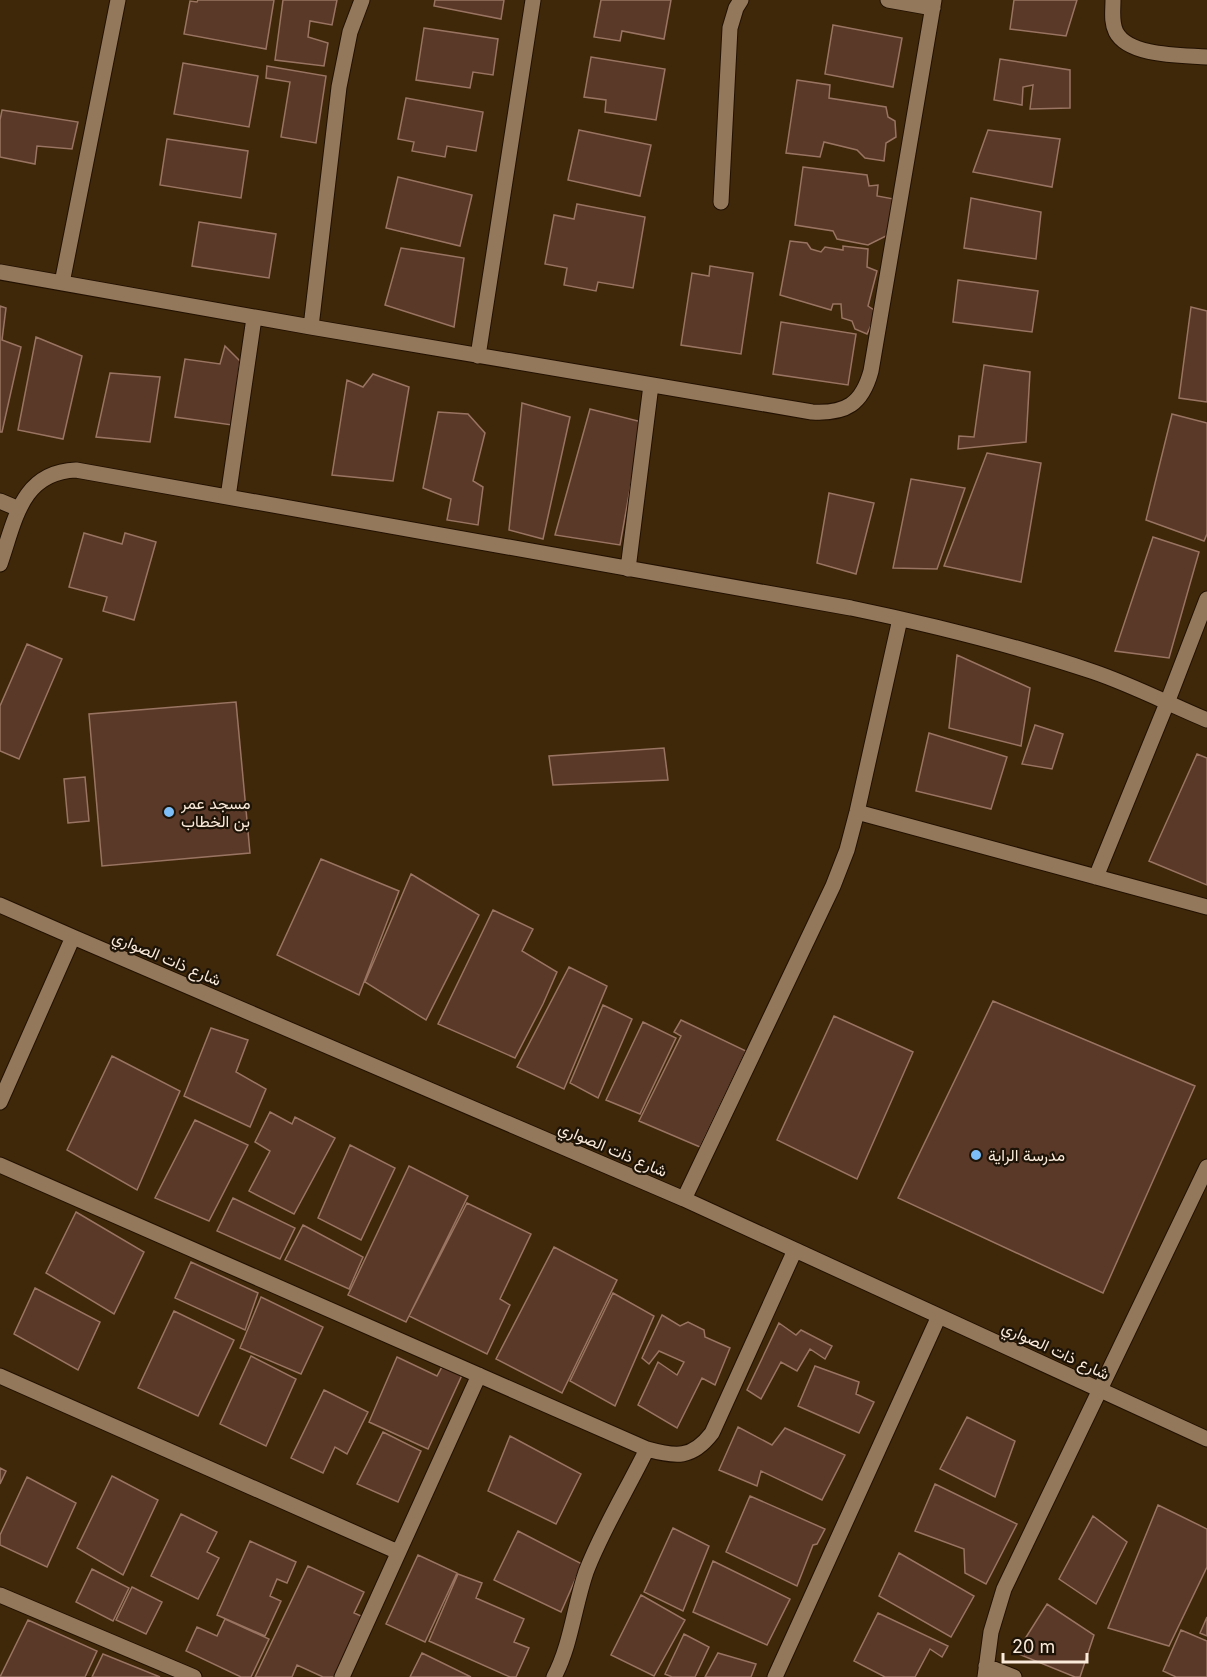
<svg xmlns="http://www.w3.org/2000/svg" width="1207" height="1677" viewBox="0 0 1207 1677" font-family="Inter,Vazirmatn,sans-serif">
  <style>
    .building { fill: #5a3928; stroke: #997462; stroke-width: 1.5 }
    .lines { fill: none; stroke-linecap: round; stroke-linejoin: round }
    .minor-casing { stroke: #210; stroke-width: 17 }
    .minor { stroke: #94785b; stroke-width: 15 }
    .poi-dot { fill: #7dbef9; stroke: #1d1307; stroke-width: 2 }
    .labels { text-anchor: middle; stroke-width: 4.5; stroke-linejoin: round; paint-order: stroke }
    .poi-label { font-size: 16px; fill: #faeada; stroke: #1d1307; text-anchor: start }
    .street-label { font-size: 16px; fill: #faeada; stroke: #1d1307 }
  </style>
  <rect width="100%" height="100%" fill="#3f270a"/>
  <path class="building" d="M 198,0 L 274,0 L 266,49 L 184,34 L 190,1 L 197,2 Z
    M 283,0 L 337,0 L 332,25 L 310,21 L 308,37 L 328,43 L 324,66 L 275,60 Z
    M 435,0 L 504,0 L 501,19 L 434,6 Z
    M 601,0 L 671,0 L 664,39 L 622,31 L 620,41 L 594,37 Z
    M 1014,0 L 1077,0 L 1066,36 L 1010,29 Z
    M 833,25 L 902,38 L 893,87 L 825,74 Z
    M 424,28 L 498,39 L 493,75 L 473,72 L 470,88 L 416,80 Z
    M 591,57 L 665,69 L 656,120 L 605,112 L 606,100 L 584,97 Z
    M 1000,59 L 1070,70 L 1070,108 L 1030,109 L 1033,85 L 1023,87 L 1022,105 L 994,100 Z
    M 183,63 L 258,76 L 249,127 L 174,114 Z
    M 267,66 L 326,76 L 316,143 L 281,137 L 290,82 L 266,78 Z
    M 797,80 L 830,85 L 829,98 L 886,107 L 888,117 L 895,121 L 896,137 L 886,143 L 884,161 L 865,158 L 857,150 L 824,142 L 820,157 L 786,153 Z
    M 406,98 L 483,112 L 476,151 L 447,146 L 445,157 L 412,151 L 414,142 L 398,139 Z
    M 2,110 L 78,122 L 72,149 L 37,146 L 35,164 L 0,157 L 0,120 Z
    M 579,130 L 651,145 L 640,196 L 568,180 Z
    M 988,130 L 1060,139 L 1052,187 L 973,172 Z
    M 167,139 L 248,151 L 241,198 L 160,185 Z
    M 803,167 L 867,175 L 869,186 L 878,185 L 877,196 L 894,199 L 888,235 L 868,245 L 837,239 L 833,231 L 795,225 Z
    M 398,177 L 472,195 L 460,246 L 386,228 Z
    M 971,198 L 1041,212 L 1036,259 L 964,248 Z
    M 577,204 L 645,217 L 633,288 L 598,282 L 596,291 L 564,285 L 567,268 L 545,264 L 554,215 L 574,219 Z
    M 199,222 L 276,234 L 269,278 L 192,266 Z
    M 790,241 L 807,243 L 811,249 L 821,252 L 825,247 L 843,250 L 843,246 L 868,249 L 867,267 L 877,271 L 868,306 L 877,312 L 867,334 L 855,329 L 852,321 L 842,318 L 841,304 L 833,304 L 831,310 L 780,295 Z
    M 401,248 L 464,258 L 454,327 L 385,305 Z
    M 710,266 L 753,273 L 741,354 L 681,345 L 692,273 L 709,276 Z
    M 958,280 L 1038,291 L 1032,332 L 953,322 Z
    M 0,306 L 6,308 L 2,340 L 21,347 L 2,432 L 0,432 Z
    M 1191,307 L 1207,311 L 1207,402 L 1179,398 Z
    M 781,322 L 856,334 L 848,385 L 773,374 Z
    M 36,337 L 82,356 L 63,439 L 18,430 Z
    M 225,346 L 240,361 L 232,425 L 175,417 L 185,359 L 220,364 Z
    M 984,365 L 1030,372 L 1026,442 L 958,449 L 959,436 L 974,437 Z
    M 110,373 L 160,377 L 150,442 L 96,437 Z
    M 373,374 L 409,387 L 393,481 L 332,475 L 347,380 L 363,387 Z
    M 522,403 L 570,417 L 543,539 L 509,530 Z
    M 590,409 L 642,422 L 620,545 L 555,535 Z
    M 438,412 L 468,414 L 485,433 L 473,481 L 483,487 L 478,525 L 447,520 L 451,499 L 423,488 Z
    M 1172,414 L 1207,423 L 1207,534 L 1204,541 L 1146,520 Z
    M 987,453 L 1041,463 L 1021,582 L 944,566 Z
    M 911,479 L 965,488 L 937,569 L 893,568 Z
    M 829,493 L 874,503 L 856,574 L 817,563 Z
    M 84,533 L 122,544 L 125,533 L 156,542 L 134,620 L 103,611 L 107,597 L 69,587 Z
    M 1153,537 L 1199,552 L 1169,658 L 1115,651 Z
    M 27,644 L 62,659 L 19,759 L 0,751 L 0,706 Z
    M 957,655 L 1030,688 L 1021,746 L 949,728 Z
    M 236,702 L 250,853 L 102,866 L 89,714 Z
    M 1035,725 L 1063,734 L 1052,769 L 1022,764 Z
    M 929,733 L 1007,757 L 991,809 L 916,791 Z
    M 664,748 L 668,780 L 553,785 L 549,756 Z
    M 1197,754 L 1207,758 L 1207,885 L 1149,861 Z
    M 85,777 L 89,821 L 68,823 L 64,779 Z
    M 321,859 L 399,891 L 359,995 L 277,955 Z
    M 411,874 L 479,915 L 426,1020 L 365,982 Z
    M 493,910 L 533,929 L 522,951 L 557,972 L 543,1004 L 515,1058 L 438,1024 Z
    M 569,967 L 607,986 L 564,1089 L 517,1067 Z
    M 993,1001 L 1195,1086 L 1103,1293 L 898,1198 Z
    M 603,1005 L 632,1019 L 598,1098 L 570,1083 Z
    M 834,1016 L 913,1052 L 857,1179 L 777,1140 Z
    M 681,1020 L 746,1051 L 700,1147 L 639,1121 L 681,1036 L 674,1032 Z
    M 643,1022 L 676,1038 L 640,1114 L 606,1100 Z
    M 211,1028 L 248,1040 L 236,1072 L 266,1089 L 250,1127 L 184,1096 Z
    M 112,1056 L 180,1091 L 137,1190 L 67,1150 Z
    M 270,1112 L 292,1124 L 295,1117 L 335,1138 L 294,1214 L 249,1191 L 270,1151 L 255,1142 Z
    M 195,1120 L 248,1145 L 209,1221 L 155,1198 Z
    M 350,1145 L 395,1168 L 361,1240 L 318,1218 Z
    M 409,1166 L 468,1196 L 406,1322 L 348,1295 Z
    M 233,1198 L 295,1228 L 280,1259 L 217,1231 Z
    M 467,1203 L 531,1234 L 500,1299 L 510,1305 L 487,1354 L 409,1316 Z
    M 76,1212 L 144,1252 L 114,1314 L 46,1273 Z
    M 303,1225 L 363,1257 L 349,1289 L 285,1260 Z
    M 554,1247 L 617,1280 L 562,1393 L 496,1359 Z
    M 191,1262 L 258,1293 L 245,1330 L 175,1298 Z
    M 35,1288 L 100,1322 L 78,1370 L 14,1334 Z
    M 613,1293 L 654,1316 L 615,1406 L 570,1381 Z
    M 261,1297 L 323,1327 L 301,1374 L 240,1348 Z
    M 174,1311 L 234,1340 L 198,1416 L 138,1388 Z
    M 662,1315 L 680,1326 L 688,1322 L 704,1330 L 705,1337 L 730,1348 L 715,1385 L 702,1378 L 677,1428 L 638,1405 L 658,1362 L 677,1375 L 684,1362 L 659,1351 L 649,1364 L 642,1358 Z
    M 779,1323 L 796,1335 L 801,1330 L 832,1346 L 825,1359 L 810,1349 L 797,1371 L 781,1362 L 761,1399 L 747,1390 Z
    M 251,1356 L 296,1379 L 266,1446 L 220,1424 Z
    M 397,1357 L 437,1376 L 443,1365 L 462,1375 L 428,1449 L 369,1422 Z
    M 815,1366 L 859,1382 L 856,1394 L 874,1402 L 859,1433 L 798,1406 Z
    M 324,1390 L 368,1412 L 347,1454 L 335,1447 L 323,1473 L 291,1458 Z
    M 967,1417 L 1015,1441 L 995,1497 L 940,1469 Z
    M 738,1427 L 772,1445 L 785,1428 L 845,1455 L 822,1500 L 761,1471 L 757,1486 L 719,1470 Z
    M 383,1432 L 421,1451 L 398,1502 L 357,1484 Z
    M 510,1436 L 581,1474 L 556,1524 L 488,1491 Z
    M 0,1468 L 6,1471 L 0,1484 Z
    M 112,1476 L 158,1500 L 123,1575 L 77,1548 Z
    M 27,1477 L 76,1503 L 47,1567 L 0,1545 L 0,1535 Z
    M 935,1484 L 1017,1524 L 986,1584 L 965,1573 L 964,1549 L 915,1531 Z
    M 750,1496 L 825,1529 L 817,1544 L 813,1545 L 797,1586 L 726,1552 Z
    M 1158,1505 L 1207,1529 L 1207,1567 L 1169,1646 L 1108,1628 Z
    M 181,1514 L 217,1532 L 207,1552 L 219,1558 L 198,1599 L 151,1576 Z
    M 1093,1516 L 1127,1542 L 1096,1604 L 1059,1579 Z
    M 673,1528 L 709,1546 L 683,1611 L 644,1592 Z
    M 518,1531 L 582,1564 L 561,1612 L 494,1580 Z
    M 250,1541 L 296,1562 L 287,1583 L 277,1579 L 270,1596 L 281,1601 L 265,1636 L 217,1615 Z
    M 899,1553 L 974,1596 L 951,1637 L 879,1596 Z
    M 418,1555 L 457,1573 L 425,1642 L 386,1624 Z
    M 713,1561 L 790,1599 L 767,1645 L 693,1612 Z
    M 308,1566 L 364,1592 L 354,1613 L 363,1617 L 335,1677 L 323,1677 L 297,1665 L 292,1677 L 255,1677 Z
    M 92,1569 L 129,1588 L 113,1621 L 76,1602 Z
    M 458,1574 L 482,1583 L 476,1598 L 524,1619 L 514,1642 L 529,1648 L 516,1677 L 510,1677 L 429,1641 Z
    M 132,1587 L 162,1602 L 146,1634 L 116,1620 Z
    M 641,1595 L 685,1620 L 654,1676 L 611,1655 Z
    M 1047,1604 L 1094,1635 L 1080,1677 L 1075,1677 L 1016,1653 Z
    M 878,1613 L 948,1646 L 942,1657 L 930,1649 L 915,1677 L 885,1677 L 854,1661 Z
    M 1207,1617 L 1207,1636 L 1200,1633 Z
    M 225,1619 L 269,1639 L 251,1677 L 241,1677 L 186,1651 L 197,1627 L 217,1636 Z
    M 28,1620 L 97,1651 L 85,1677 L 0,1677 Z
    M 1181,1630 L 1207,1641 L 1207,1677 L 1176,1677 L 1163,1671 Z
    M 684,1634 L 709,1647 L 695,1677 L 672,1677 L 665,1674 Z
    M 422,1653 L 471,1677 L 410,1677 Z
    M 718,1653 L 756,1664 L 751,1677 L 705,1677 Z
    M 103,1654 L 160,1677 L 92,1677 Z"/>
  <g class="lines">
    <defs>
      <path id="minor" d="M 888,0 L 933,8
        M 1113,0 C 1113,11 1111,22 1116,32 C 1129,57 1183,55 1207,57
        M 721,202 L 730,28 L 736,8 L 741,0
        M 0,272 L 311,327 L 812,412 C 846,414 862,404 871,371 L 934,0
        M 62,283 L 118,0
        M 311,327 L 339,87 L 350,32 L 362,0
        M 478,356 L 533,0
        M 228,497 L 254,318
        M 0,501 L 19,509
        M 0,564 C 15,521 21,472 76,470 L 851,608 C 933,625 1014,645 1094,672 C 1132,685 1169,704 1207,720
        M 628,569 L 651,385
        M 857,812 L 1207,907
        M 1096,877 L 1167,703 L 1207,599
        M 0,905 L 73,937 L 684,1199 L 1207,1439
        M 0,1102 L 73,937
        M 0,1165 L 647,1449 C 676,1457 692,1459 712,1433 L 795,1250
        M 684,1199 L 833,886 L 847,850 L 857,812 L 900,619
        M 0,1376 L 398,1552
        M 0,1595 L 194,1677
        M 986,1666 L 1014,1677
        M 342,1677 L 479,1375
        M 554,1677 C 571,1645 574,1607 586,1572 C 602,1530 627,1490 647,1449
        M 775,1677 L 939,1316
        M 985,1677 L 991,1632 L 1004,1589 L 1207,1167"/>
    </defs>
    <use href="#minor" class="minor-casing"/>
    <use href="#minor" class="minor"/>
  </g>
  <g class="poi-dot">
    <circle cx="169" cy="812" r="6"/>
    <circle cx="976" cy="1155" r="6"/>
  </g>
  <g class="labels">
    <g class="poi-label">
      <text x="181" y="809">مسجد عمر<tspan x="181" dy="18">بن الخطاب</tspan></text>
      <text x="988" y="1161">مدرسة الراية</text>
    </g>
    <g class="street-label">
      <text transform="translate(167 958) rotate(23)" y="6">شارع ذات الصواري</text>
      <text transform="translate(613 1149) rotate(23)" y="6">شارع ذات الصواري</text>
      <text transform="translate(1056 1350) rotate(25)" y="6">شارع ذات الصواري</text>
    </g>
  </g>
  <path d="M1003 1653v9h84v-9" fill="none" stroke="#faeada" stroke-width="3"/>
  <text x="1012" y="1653" font-size="18" fill="#faeada" stroke="#1d1307" stroke-width="4.5" paint-order="stroke">20 m</text>
</svg>
